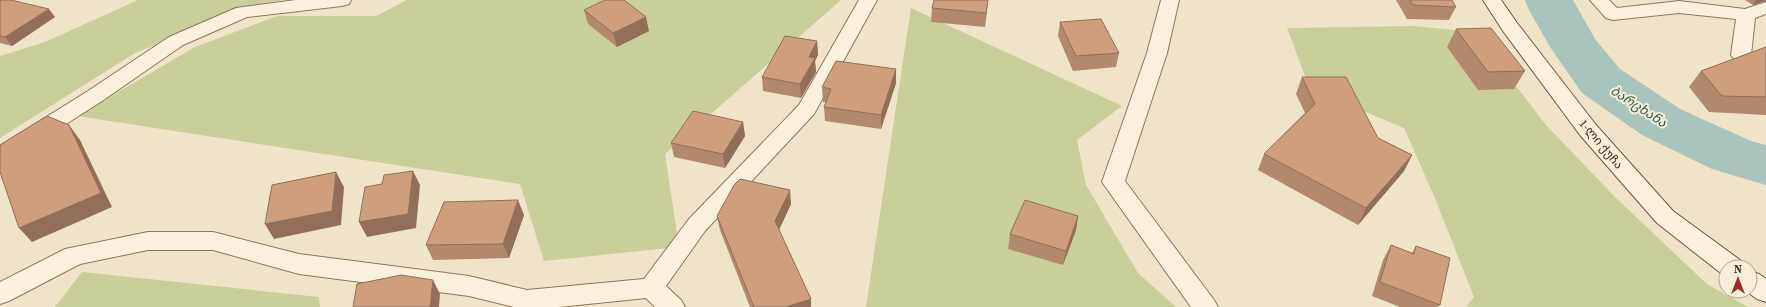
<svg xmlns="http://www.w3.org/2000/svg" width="1766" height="307" viewBox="0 0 1766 307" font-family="'Source Serif 4','Noto Sans Georgian',serif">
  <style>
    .green { fill: #c9cf9b }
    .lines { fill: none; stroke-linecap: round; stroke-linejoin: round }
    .river { fill: #a9c4bc; fill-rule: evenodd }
    .street-casing { stroke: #8d765c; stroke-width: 2 }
    .secondary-casing { stroke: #6f573f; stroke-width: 2 }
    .street { fill: #faf1dc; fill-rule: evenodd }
    .secondary { fill: #faf1dc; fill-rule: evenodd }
    .wall { fill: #b2896c }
    .shaded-wall { fill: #916f58 }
    .building { fill: #cf9f7d; stroke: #916f58 }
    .labels { text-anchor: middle; stroke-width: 4; stroke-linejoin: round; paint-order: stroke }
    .street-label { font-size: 12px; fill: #3d2e20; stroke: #f7eed8 }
    .water-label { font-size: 13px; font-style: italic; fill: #2f5d5a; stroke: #f7eed8 }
  </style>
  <rect width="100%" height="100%" fill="#f0e4c8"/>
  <path class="green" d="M 138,0 L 284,0 L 262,3 L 135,53 L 0,138 L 0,56 L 45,42 Z
    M 407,0 L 841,0 L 665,154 L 679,247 L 544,261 L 520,184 L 77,116 L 195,47 L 277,16 L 376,16 Z
    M 911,8 L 1122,106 L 1077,140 L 1086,185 L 1138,273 L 1176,307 L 866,307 Z
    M 1413,26 L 1475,32 L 1546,125 L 1616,198 L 1707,284 L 1748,307 L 1466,307 L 1474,297 L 1434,196 L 1404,128 L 1310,89 L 1287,28 Z
    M 82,272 L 319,297 L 320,307 L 55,307 Z"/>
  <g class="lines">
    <path class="river" d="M 1525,0 L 1573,0 L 1595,39 L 1620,69 L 1680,109 L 1751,141 L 1766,145 L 1766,185 L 1712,169 L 1642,135 L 1582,93 L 1550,47 L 1528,8 Z"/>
    <defs>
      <path id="street" d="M 296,0 L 351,0 L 349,4 L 342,6 L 247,17 L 183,45 L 102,101 L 8,161 L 0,164 L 0,146 L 88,91 L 169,37 L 236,8 Z
        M 859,0 L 877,0 L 814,114 L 705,231 L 666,286 L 681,300 L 685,307 L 655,307 L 646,298 L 559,307 L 514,307 L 469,296 L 299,274 L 213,250 L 148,250 L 80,264 L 9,301 L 0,304 L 0,282 L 65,249 L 148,232 L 213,232 L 299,254 L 469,276 L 527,290 L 644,279 L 689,219 L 799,105 Z
        M 1161,0 L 1179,0 L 1167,53 L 1125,181 L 1214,300 L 1218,307 L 1191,307 L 1102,182 L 1147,53 Z
        M 1590,0 L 1609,0 L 1617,8 L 1679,1 L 1745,9 L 1766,2 L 1766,14 L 1755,18 L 1751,55 L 1748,59 L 1741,61 L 1734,59 L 1731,55 L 1736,19 L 1679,13 L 1613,20 L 1606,18 Z"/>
      <path id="secondary" d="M 1483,0 L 1501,0 L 1517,23 L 1596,125 L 1673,211 L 1740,260 L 1743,267 L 1726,267 L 1726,275 L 1722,274 L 1657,223 L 1580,135 L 1503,31 Z
        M 1750,271 L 1759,274 L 1766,279 L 1766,302 L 1757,299 L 1746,291 L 1750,291 Z"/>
    </defs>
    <use href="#street" class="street-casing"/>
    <use href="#secondary" class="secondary-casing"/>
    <use href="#street" class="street"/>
    <use href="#secondary" class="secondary"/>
  </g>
  <path class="wall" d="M 0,0 L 55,17 L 12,46 L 0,43 Z
    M 934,0 L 988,0 L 985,27 L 931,22 L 932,8 Z
    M 1396,0 L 1452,0 L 1456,7 L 1449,20 L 1407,19 Z
    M 1745,0 L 1766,0 L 1753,5 Z
    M 584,10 L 649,31 L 617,47 L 588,24 Z
    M 1060,22 L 1119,53 L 1116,67 L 1073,71 L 1058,36 Z
    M 1456,29 L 1525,71 L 1514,89 L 1478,90 L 1447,47 Z
    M 817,41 L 818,55 L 815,61 L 816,72 L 801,98 L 763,91 L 762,77 Z
    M 1766,47 L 1766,115 L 1709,112 L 1689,87 L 1701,71 Z
    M 896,69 L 896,83 L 881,129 L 825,121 L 824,107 L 826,102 L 823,102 L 822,87 Z
    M 1302,77 L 1378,138 L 1412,155 L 1404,171 L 1358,225 L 1258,170 L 1264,154 L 1305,113 L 1296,94 Z
    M 743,122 L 745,136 L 725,168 L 674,157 L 671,143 Z
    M 791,204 L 779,230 L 811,299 L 811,307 L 750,307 L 720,230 L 717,216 Z
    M 524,215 L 509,258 L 433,260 L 426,245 Z
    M 1078,216 L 1076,230 L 1063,265 L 1008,249 L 1010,234 Z
    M 1391,245 L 1412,253 L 1416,246 L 1440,305 L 1438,307 L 1400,307 L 1372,296 L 1383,260 Z"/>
  <path class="shaded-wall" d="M 988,0 L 985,27 L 986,13 Z
    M 1756,0 L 1766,0 L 1766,1 L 1753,5 Z
    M 49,9 L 55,17 L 12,46 L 5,37 Z
    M 646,17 L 649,31 L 617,47 L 613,33 Z
    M 817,41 L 818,55 L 815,61 L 816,72 L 801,98 L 800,84 L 809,57 Z
    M 896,69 L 896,83 L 881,129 L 881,115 Z
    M 743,122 L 745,136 L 725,168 L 723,154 Z
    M 69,125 L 80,140 L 112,207 L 32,242 L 19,228 Z
    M 1412,155 L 1404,171 L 1358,225 L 1366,208 Z
    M 413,171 L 420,185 L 416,228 L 367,237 L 359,222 Z
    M 336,172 L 344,187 L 341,225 L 274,239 L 265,224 Z
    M 790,190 L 791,204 L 776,236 L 775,221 Z
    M 518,200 L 524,215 L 509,258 L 503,244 Z
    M 1078,216 L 1076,230 L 1063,265 L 1066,251 Z
    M 433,280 L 440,294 L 439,307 L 430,307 Z
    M 811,299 L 811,307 L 786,307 Z"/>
  <path class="building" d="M 0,0 L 11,0 L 49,9 L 5,37 L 0,36 Z
    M 605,0 L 624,0 L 646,17 L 613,33 L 584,10 Z
    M 934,0 L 988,0 L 986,13 L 932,8 Z
    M 1410,0 L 1452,0 L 1456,7 L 1413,5 Z
    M 1101,19 L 1119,53 L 1076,56 L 1060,22 Z
    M 1491,28 L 1525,71 L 1488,72 L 1456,29 Z
    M 785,36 L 817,41 L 809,57 L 815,58 L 800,84 L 762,77 Z
    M 1766,47 L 1766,97 L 1722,96 L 1701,71 Z
    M 836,61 L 896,69 L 881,115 L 824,107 L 831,89 L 822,87 Z
    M 1302,77 L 1346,77 L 1378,138 L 1412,155 L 1366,208 L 1264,154 L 1315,104 Z
    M 693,111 L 743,122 L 723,154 L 671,143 Z
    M 47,116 L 69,125 L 101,193 L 19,228 L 0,172 L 0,145 Z
    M 413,171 L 408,214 L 359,222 L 365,187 L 382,184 L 384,175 Z
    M 336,172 L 332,211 L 265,224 L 272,185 Z
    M 740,179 L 790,190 L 775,221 L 811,299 L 786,307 L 754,307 L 717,216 L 734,185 Z
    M 518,200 L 503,244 L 426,245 L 444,202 Z
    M 1025,200 L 1078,216 L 1066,251 L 1010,234 Z
    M 1391,245 L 1414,254 L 1416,246 L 1450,258 L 1440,305 L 1380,282 Z
    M 401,275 L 433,280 L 430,307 L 353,307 L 357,284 Z"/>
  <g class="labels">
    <g class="street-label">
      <text transform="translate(1601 144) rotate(50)" y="4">1-ლი ქუჩა</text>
    </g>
    <g class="water-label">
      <text transform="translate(1639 106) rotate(33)" y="5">ბარცხანა</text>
    </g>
  </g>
  <g transform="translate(1738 279)"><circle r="19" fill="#f7eed8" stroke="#ada18e"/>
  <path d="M0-3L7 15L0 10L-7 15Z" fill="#9e2a2b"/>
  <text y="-6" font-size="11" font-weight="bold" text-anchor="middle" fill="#3d2e20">N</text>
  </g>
</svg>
